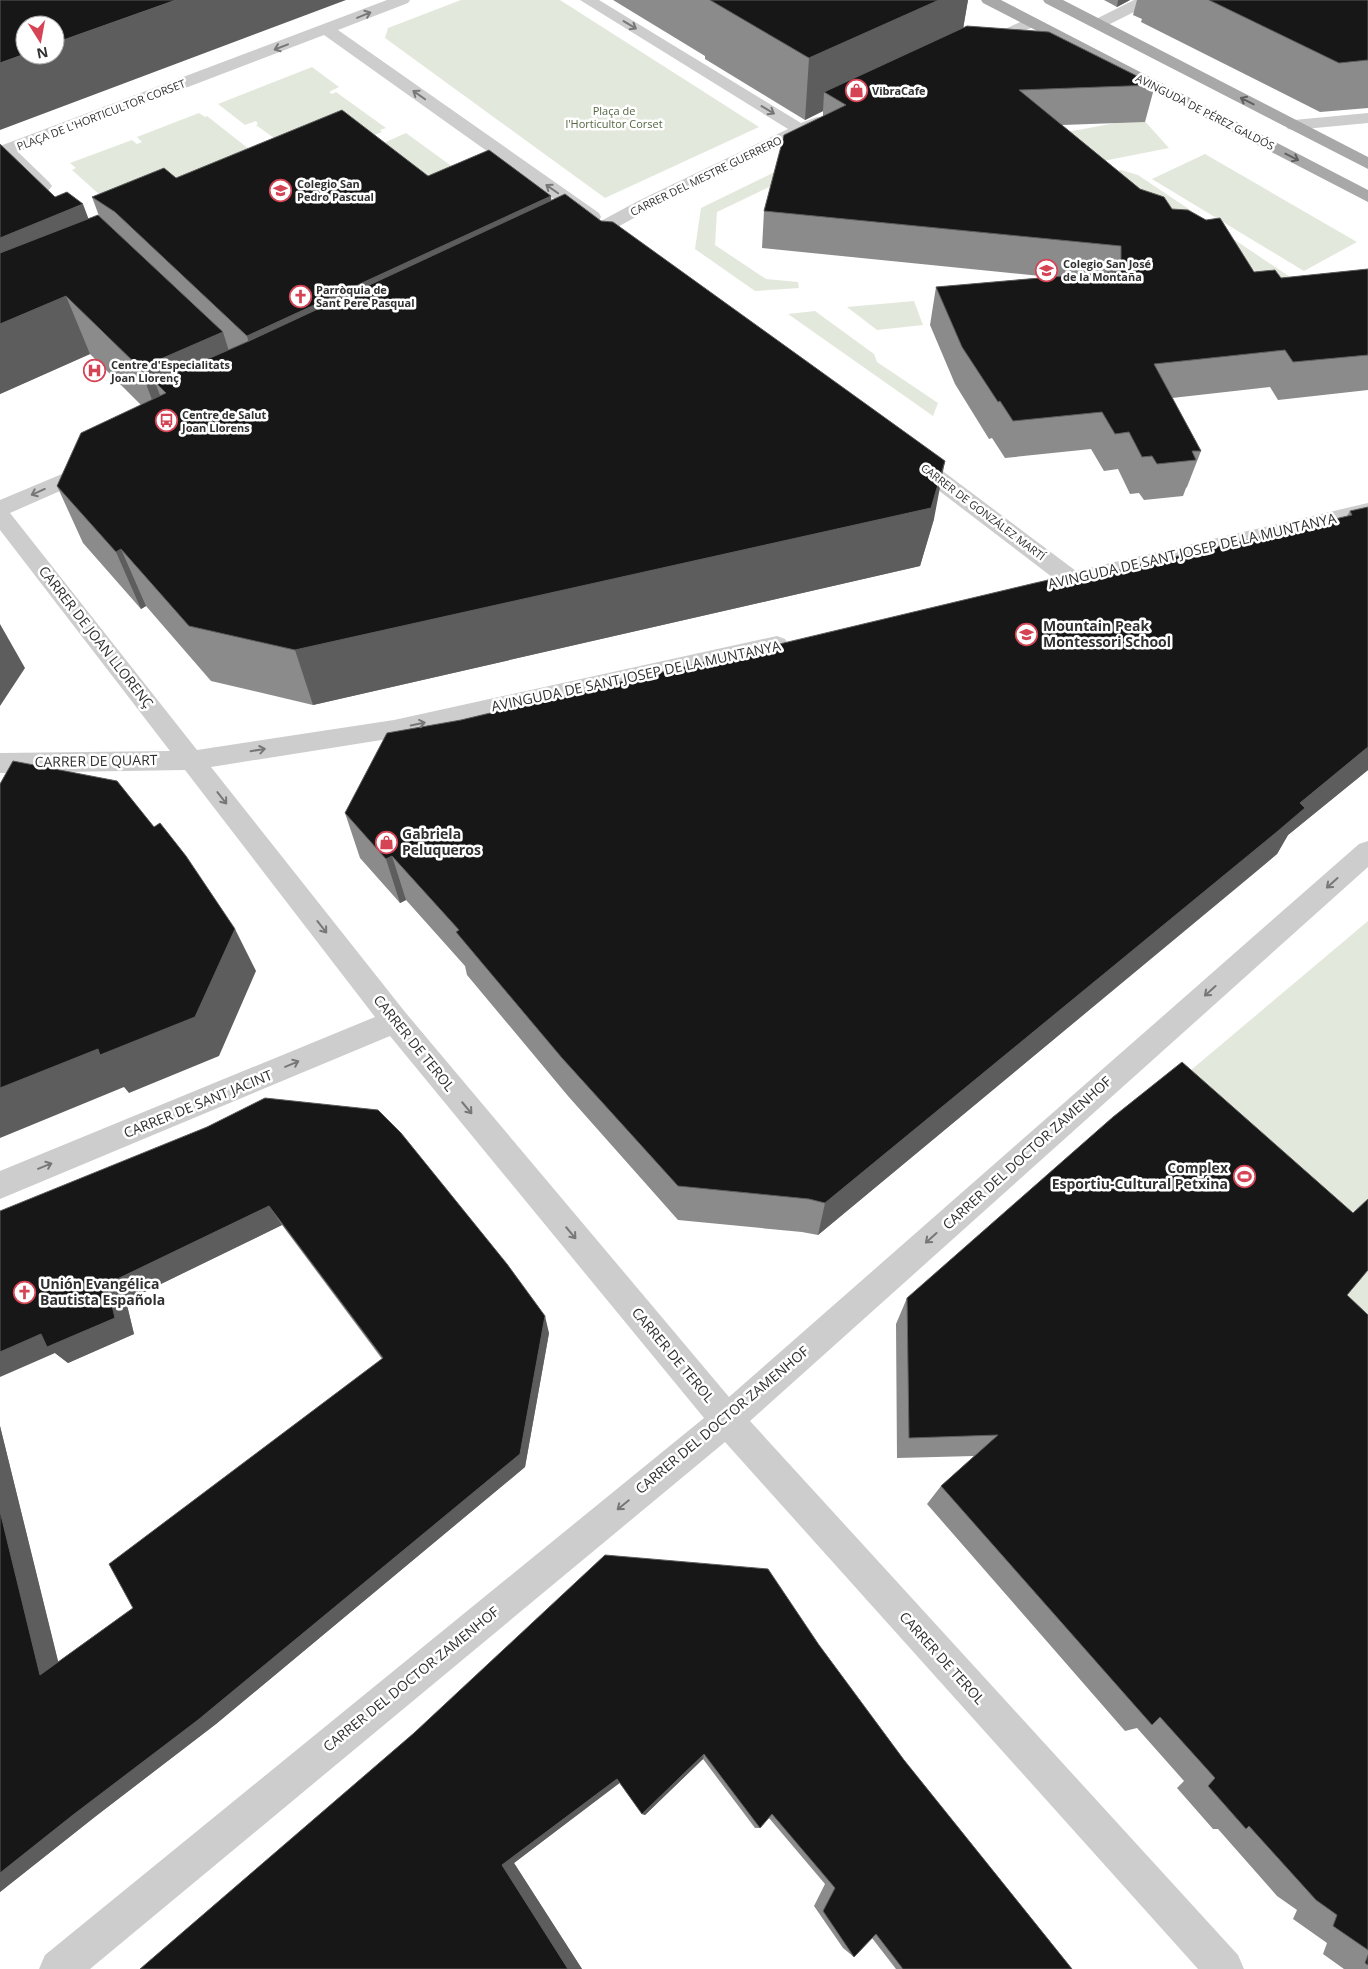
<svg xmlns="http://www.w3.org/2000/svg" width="1368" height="1969" viewBox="0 0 1368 1969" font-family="'Open Sans',sans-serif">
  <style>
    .green { fill: #e3e8dc }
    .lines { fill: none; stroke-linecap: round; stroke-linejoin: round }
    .street { fill: #cdcdcd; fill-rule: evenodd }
    .primary { fill: #a8a8a8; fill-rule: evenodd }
    .wall { fill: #8b8b8b }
    .shaded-wall { fill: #5d5d5d }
    .building { fill: #171717; stroke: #5d5d5d }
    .oneway { stroke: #777 }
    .oneway2 { stroke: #606060 }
    .labels { text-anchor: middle; stroke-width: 5; stroke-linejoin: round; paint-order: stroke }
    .far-poi-label { font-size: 11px; font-weight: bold; fill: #303030; stroke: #fff; text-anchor: start }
    .far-park-label { font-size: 11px; fill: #556841; stroke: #fff }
    .far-street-label { font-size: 11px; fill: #303030; stroke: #fff }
    .street-label { font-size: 14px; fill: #303030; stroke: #fff }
    .poi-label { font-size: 14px; font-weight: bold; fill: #303030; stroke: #fff; text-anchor: start }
  </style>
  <rect width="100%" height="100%" fill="#fff"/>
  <path class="green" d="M 461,0 L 560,0 L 759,127 L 605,198 L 385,38 L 388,28 Z
    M 312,67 L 339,87 L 329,92 L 332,94 L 336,92 L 386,128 L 380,130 L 382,132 L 307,162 L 256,125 L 258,124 L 256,121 L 245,125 L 218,104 Z
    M 199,113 L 205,117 L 207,116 L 258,156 L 120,213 L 72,170 L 76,168 L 70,163 L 132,140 L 137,144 L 142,142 L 137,137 Z
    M 1142,118 L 1169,148 L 1073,167 L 1046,136 Z
    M 406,133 L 472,181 L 428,201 L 363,152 Z
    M 822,149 L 834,156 L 717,212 L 715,245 L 766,279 L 798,282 L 799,288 L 755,291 L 695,249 L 701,208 Z
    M 1205,154 L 1357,242 L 1304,271 L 1152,179 Z
    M 1121,170 L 1138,175 L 1293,279 L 1291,295 L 1109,172 Z
    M 914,301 L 923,325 L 877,330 L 847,307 Z
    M 815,311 L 874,354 L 877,362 L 938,403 L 933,416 L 788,314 Z
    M 1368,921 L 1368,1467 L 1159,1097 Z"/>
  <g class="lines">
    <path class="street" d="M 387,0 L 410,0 L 408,3 L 338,30 L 599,213 L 601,217 L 599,221 L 585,221 L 324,35 L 18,152 L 49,182 L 52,186 L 49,190 L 37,190 L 0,154 L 0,146 Z
      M 580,0 L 599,0 L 801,123 L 817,117 L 823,118 L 826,122 L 823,126 L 807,134 L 650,209 L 587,244 L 573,244 L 571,240 L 573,236 L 638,201 L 788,129 Z
      M 1134,0 L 1154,0 L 1152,3 L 1104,27 L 1098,29 L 1090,24 L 1092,21 Z
      M 1031,17 L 1039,22 L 1037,25 L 989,48 L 977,48 L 975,45 L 977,42 Z
      M 1368,113 L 1368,123 L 1294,130 L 1288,129 L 1285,125 L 1288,121 L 1294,120 Z
      M 912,452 L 920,454 L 1076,571 L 1368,503 L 1368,517 L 1056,592 L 1048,590 L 1045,584 L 1048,578 L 1052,577 L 904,464 L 901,459 L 904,454 Z
      M 93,461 L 101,463 L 104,468 L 101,473 L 10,513 L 197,750 L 394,720 L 777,636 L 785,639 L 789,645 L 785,651 L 777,654 L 394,738 L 211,767 L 405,1012 L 729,1397 L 1359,844 L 1368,841 L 1368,867 L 750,1421 L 1238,1955 L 1244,1969 L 1198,1969 L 725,1442 L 90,1969 L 39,1969 L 45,1955 L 704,1418 L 390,1036 L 0,1199 L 0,1171 L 375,1017 L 185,770 L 0,773 L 0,753 L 170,751 L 0,530 L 0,500 Z"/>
    <path class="primary" d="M 981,0 L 1001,0 L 1368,190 L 1368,202 L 983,3 Z
      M 1043,0 L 1063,0 L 1368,157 L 1368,169 L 1045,3 Z"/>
  </g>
  <path class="wall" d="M 613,0 L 968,0 L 963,28 L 1155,85 L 1145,122 L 1062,125 L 1140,189 L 1172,209 L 1254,272 L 1281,278 L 1368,269 L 1368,390 L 1278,400 L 1270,387 L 1172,398 L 1201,451 L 1187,487 L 1186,488 L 1183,496 L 1144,500 L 1139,493 L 1130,494 L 1118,469 L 1104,471 L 1091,449 L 1005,458 L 992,438 L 989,439 L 955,384 L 930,325 L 936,287 L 1050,277 L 762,248 L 764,211 L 823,116 L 823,111 L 805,120 L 705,59 L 705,56 Z
    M 1104,0 L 1130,0 L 1117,7 Z
    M 1137,0 L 1368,0 L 1368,108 L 1320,112 L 1141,22 L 1142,19 L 1133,15 Z
    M 0,144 L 55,197 L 89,219 L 99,216 L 92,197 L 176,178 L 428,176 L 551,196 L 551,200 L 934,519 L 920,566 L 313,705 L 211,681 L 146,606 L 141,609 L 83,543 L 57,486 L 141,405 L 90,354 L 0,394 Z
    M 1368,507 L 1368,770 L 1288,835 L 1277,854 L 1251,876 L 818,1235 L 802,1232 L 678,1220 L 568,1096 L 467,975 L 465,966 L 406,900 L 400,903 L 360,858 L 345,813 L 461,720 L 1093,576 L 1347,516 L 1350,511 Z
    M 207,1127 L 549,1333 L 525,1467 L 216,1724 L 96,1816 L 0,1892 L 0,1426 L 58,1662 L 133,1608 L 382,1359 L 282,1225 L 126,1301 L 134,1334 L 68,1363 L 55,1353 Z
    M 1347,1295 L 1368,1315 L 1368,1969 L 1344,1969 L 1323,1954 L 1327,1943 L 1293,1919 L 1297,1910 L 1277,1896 L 1218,1829 L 1213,1829 L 1177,1788 L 1184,1781 L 1137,1728 L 1125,1731 L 927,1504 L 941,1486 L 974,1456 L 897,1458 L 896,1324 L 907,1298 Z
    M 819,1645 L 904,1760 L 1072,1969 L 896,1969 L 872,1938 L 854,1957 L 843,1948 L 814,1906 L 825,1884 L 769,1818 L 760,1828 L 755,1828 L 703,1759 L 645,1815 L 642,1814 L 620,1782 L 514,1863 L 582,1969 L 140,1969 Z"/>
  <path class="shaded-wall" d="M 176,0 L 346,0 L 0,130 L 0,63 L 25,54 L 25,55 L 55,55 L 55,43 Z
    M 939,0 L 968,0 L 960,47 L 824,92 L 823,111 L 805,120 L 809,58 Z
    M 1118,0 L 1130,0 L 1117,7 Z
    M 551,196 L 555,242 L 260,382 L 247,336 Z
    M 83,204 L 105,263 L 0,307 L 0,238 Z
    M 66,296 L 90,354 L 0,394 L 0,324 Z
    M 223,332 L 241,390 L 155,382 L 170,422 L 162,426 L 140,368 Z
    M 945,461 L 934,519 L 920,566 L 313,705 L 295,650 Z
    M 121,549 L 146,606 L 141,609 L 116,552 Z
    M 0,624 L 25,668 L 0,706 Z
    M 1368,747 L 1368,770 L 1288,835 L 1277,854 L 818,1235 L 825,1203 L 1300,803 Z
    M 392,856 L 406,900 L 400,903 L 386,859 Z
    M 235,929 L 256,971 L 219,1056 L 129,1093 L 124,1087 L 0,1138 L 0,1088 Z
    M 269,1206 L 282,1225 L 126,1301 L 134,1334 L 68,1363 L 55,1353 L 0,1377 L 0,1352 L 107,1284 Z
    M 545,1316 L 549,1333 L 525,1467 L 216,1724 L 96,1816 L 0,1892 L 0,1873 Z
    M 0,1426 L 63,1681 L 40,1675 L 0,1511 Z
    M 704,1754 L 703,1759 L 645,1815 L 642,1814 Z
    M 617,1779 L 621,1782 L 514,1863 L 582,1969 L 568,1969 L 502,1865 Z"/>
  <path class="building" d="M 0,0 L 176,0 L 55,43 L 55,25 L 25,25 L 25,54 L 0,63 Z
    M 710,0 L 939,0 L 809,58 Z
    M 1209,0 L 1368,0 L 1368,60 L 1339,63 Z
    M 967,26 L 1049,32 L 1155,85 L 1019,90 L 1140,189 L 1164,197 L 1172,209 L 1188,210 L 1206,220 L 1220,218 L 1254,272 L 1275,270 L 1281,278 L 1368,269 L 1368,355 L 1293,362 L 1285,350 L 1154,364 L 1201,451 L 1192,451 L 1196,460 L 1157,464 L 1152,456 L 1142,457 L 1129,432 L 1115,434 L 1102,412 L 1013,421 L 1000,401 L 998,402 L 962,347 L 936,287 L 1121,271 L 1121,246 L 764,211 L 784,135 L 846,105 L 824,92 Z
    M 342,110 L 428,176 L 489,150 L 551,196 L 247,336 L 115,212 L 92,197 L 164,168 L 176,178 Z
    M 0,144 L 55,197 L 67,192 L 83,204 L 0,238 Z
    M 565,194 L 601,221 L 613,222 L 945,461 L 931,508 L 295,650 L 189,626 L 121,549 L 116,552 L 57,486 L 81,433 L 166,393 L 155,382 L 249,341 Z
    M 98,215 L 223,332 L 140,368 L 66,296 L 0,324 L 0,253 Z
    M 1368,507 L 1368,747 L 1300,803 L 1305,808 L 1278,831 L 825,1203 L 809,1199 L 678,1186 L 562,1058 L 456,932 L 459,930 L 392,856 L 386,859 L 345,813 L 387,733 L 461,720 L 1035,583 L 1088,571 L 1093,576 L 1352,515 L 1350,511 Z
    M 13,761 L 117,781 L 154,827 L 160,823 L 186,856 L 235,929 L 195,1017 L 100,1055 L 98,1049 L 0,1088 L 0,784 Z
    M 1182,1062 L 1353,1213 L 1368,1199 L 1368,1270 L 1347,1295 L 1368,1315 L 1368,1950 L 1333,1926 L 1337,1915 L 1316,1900 L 1249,1826 L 1246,1829 L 1208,1786 L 1215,1778 L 1160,1717 L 1152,1725 L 941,1486 L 998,1435 L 909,1438 L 907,1298 L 1113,1117 Z
    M 265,1098 L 378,1110 L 401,1133 L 507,1264 L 545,1316 L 520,1454 L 198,1720 L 73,1815 L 0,1873 L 0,1511 L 40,1675 L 133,1608 L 109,1564 L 383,1358 L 269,1206 L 107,1284 L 115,1318 L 47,1347 L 41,1334 L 0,1352 L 0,1211 L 207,1127 Z
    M 605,1555 L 768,1569 L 819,1645 L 904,1760 L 1072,1969 L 903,1969 L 876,1934 L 854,1957 L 823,1911 L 835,1888 L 772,1814 L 760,1828 L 704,1754 L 642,1814 L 617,1779 L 502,1865 L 568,1969 L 140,1969 L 414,1733 Z
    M 1368,1955 L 1368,1965 L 1365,1963 Z"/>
  <defs><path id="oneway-shaft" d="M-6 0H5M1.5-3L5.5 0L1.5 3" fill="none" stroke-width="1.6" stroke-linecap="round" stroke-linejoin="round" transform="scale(1.25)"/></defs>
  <g class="oneway">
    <use href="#oneway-shaft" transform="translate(364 15) rotate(-22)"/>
    <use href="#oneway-shaft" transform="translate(630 25) rotate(31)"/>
    <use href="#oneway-shaft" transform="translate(281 47) rotate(159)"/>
    <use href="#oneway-shaft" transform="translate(419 95) rotate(-145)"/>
    <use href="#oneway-shaft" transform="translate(768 110) rotate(31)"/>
    <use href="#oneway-shaft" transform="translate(552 189) rotate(-145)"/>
    <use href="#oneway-shaft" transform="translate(38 492) rotate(156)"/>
    <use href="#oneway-shaft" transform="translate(418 724) rotate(-12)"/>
    <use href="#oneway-shaft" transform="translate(258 750) rotate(-9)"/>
    <use href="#oneway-shaft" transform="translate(222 798) rotate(52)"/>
    <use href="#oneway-shaft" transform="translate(1332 883) rotate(138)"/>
    <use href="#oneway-shaft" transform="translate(322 927) rotate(52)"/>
    <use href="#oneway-shaft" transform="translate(1210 991) rotate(138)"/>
    <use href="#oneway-shaft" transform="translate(292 1064) rotate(-23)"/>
    <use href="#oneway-shaft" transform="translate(467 1108) rotate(50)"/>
    <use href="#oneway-shaft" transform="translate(45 1166) rotate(-22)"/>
    <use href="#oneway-shaft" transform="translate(571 1233) rotate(50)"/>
    <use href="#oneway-shaft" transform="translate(931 1238) rotate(138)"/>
    <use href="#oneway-shaft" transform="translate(623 1505) rotate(141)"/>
  </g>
  <g class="oneway2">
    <use href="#oneway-shaft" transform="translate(1247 101) rotate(-153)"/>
    <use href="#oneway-shaft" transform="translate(1292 157) rotate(27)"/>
  </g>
  <defs>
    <symbol id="shop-ring" viewBox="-11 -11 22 22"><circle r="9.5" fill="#fff" stroke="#d54455" stroke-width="1.5"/><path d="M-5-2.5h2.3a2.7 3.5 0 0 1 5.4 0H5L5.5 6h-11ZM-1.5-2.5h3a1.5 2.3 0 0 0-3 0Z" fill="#d54455"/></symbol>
    <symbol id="school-ring" viewBox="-11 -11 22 22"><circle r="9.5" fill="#fff" stroke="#d54455" stroke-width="1.5"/><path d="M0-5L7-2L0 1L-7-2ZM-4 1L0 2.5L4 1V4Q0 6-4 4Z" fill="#d54455"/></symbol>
    <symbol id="church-ring" viewBox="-11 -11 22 22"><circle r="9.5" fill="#fff" stroke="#d54455" stroke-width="1.5"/><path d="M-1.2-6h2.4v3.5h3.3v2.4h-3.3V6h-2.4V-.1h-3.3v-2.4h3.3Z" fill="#d54455"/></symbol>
    <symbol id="hospital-ring" viewBox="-11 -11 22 22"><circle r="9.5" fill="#fff" stroke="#d54455" stroke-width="1.5"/><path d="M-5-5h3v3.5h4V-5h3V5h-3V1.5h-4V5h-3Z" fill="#d54455"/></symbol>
    <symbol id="bus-ring" viewBox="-11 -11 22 22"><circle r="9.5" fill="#fff" stroke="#d54455" stroke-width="1.5"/><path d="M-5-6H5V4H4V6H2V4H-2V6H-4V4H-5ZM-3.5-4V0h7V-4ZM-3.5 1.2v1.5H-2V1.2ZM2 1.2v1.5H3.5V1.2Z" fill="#d54455"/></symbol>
    <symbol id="stadium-ring" viewBox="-11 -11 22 22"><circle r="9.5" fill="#fff" stroke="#d54455" stroke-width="1.5"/><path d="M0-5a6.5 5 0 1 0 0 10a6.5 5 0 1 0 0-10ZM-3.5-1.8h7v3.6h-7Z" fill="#d54455"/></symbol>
  </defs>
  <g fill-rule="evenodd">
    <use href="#shop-ring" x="844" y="78" width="25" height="25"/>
    <use href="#school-ring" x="268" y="178" width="25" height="25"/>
    <use href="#school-ring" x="1034" y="258" width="25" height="25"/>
    <use href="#church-ring" x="288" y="284" width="25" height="25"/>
    <use href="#hospital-ring" x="82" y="358" width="25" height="25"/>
    <use href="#bus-ring" x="154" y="408" width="25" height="25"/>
    <use href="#school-ring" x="1014" y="622" width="25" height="25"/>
    <use href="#shop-ring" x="374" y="830" width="25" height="25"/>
    <use href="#stadium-ring" x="1232" y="1164" width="25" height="25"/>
    <use href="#church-ring" x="12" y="1280" width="25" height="25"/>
  </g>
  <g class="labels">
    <g class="far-poi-label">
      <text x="872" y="95">VibraCafe</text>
      <text x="297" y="188">Colegio San<tspan x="297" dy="13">Pedro Pascual</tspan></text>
      <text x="1063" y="268">Colegio San José<tspan x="1063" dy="13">de la Montaña</tspan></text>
      <text x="316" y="294">Parròquia de<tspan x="316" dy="13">Sant Pere Pasqual</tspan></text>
      <text x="111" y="369">Centre d'Especialitats<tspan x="111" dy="13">Joan Llorenç</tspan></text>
      <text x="182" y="419">Centre de Salut<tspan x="182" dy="13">Joan Llorens</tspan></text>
    </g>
    <g class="far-park-label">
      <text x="614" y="115">Plaça de<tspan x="614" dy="13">l'Horticultor Corset</tspan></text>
    </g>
    <g class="far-street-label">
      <text transform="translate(1205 112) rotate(27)" y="4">AVINGUDA DE PÉREZ GALDÓS</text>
      <text transform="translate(101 115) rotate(-21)" y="4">PLAÇA DE L'HORTICULTOR CORSET</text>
      <text transform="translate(706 176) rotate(-26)" y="4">CARRER DEL MESTRE GUERRERO</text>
      <text transform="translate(983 512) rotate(37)" y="4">CARRER DE GONZÁLEZ MARTÍ</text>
    </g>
    <g class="street-label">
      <text transform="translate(1192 551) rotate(-13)" y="5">AVINGUDA DE SANT JOSEP DE LA MUNTANYA</text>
      <text transform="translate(96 637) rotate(52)" y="5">CARRER DE JOAN LLORENÇ</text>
      <text transform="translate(636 676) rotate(-12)" y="5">AVINGUDA DE SANT JOSEP DE LA MUNTANYA</text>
      <text transform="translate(96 761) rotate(-1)" y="5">CARRER DE QUART</text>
      <text transform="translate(414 1043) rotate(51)" y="5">CARRER DE TEROL</text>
      <text transform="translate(198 1104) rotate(-22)" y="5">CARRER DE SANT JACINT</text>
      <text transform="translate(1027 1153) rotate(-42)" y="5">CARRER DEL DOCTOR ZAMENHOF</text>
      <text transform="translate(673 1355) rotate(50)" y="5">CARRER DE TEROL</text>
      <text transform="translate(722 1420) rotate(-40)" y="5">CARRER DEL DOCTOR ZAMENHOF</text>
      <text transform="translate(942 1658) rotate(48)" y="5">CARRER DE TEROL</text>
      <text transform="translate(411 1679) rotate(-39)" y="5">CARRER DEL DOCTOR ZAMENHOF</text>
    </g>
    <g class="poi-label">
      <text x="1043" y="631">Mountain Peak<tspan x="1043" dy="16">Montessori School</tspan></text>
      <text x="402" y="839">Gabriela<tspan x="402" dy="16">Peluqueros</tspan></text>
      <text x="1228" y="1173" text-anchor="end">Complex<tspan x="1228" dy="16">Esportiu-Cultural Petxina</tspan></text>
      <text x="40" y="1289">Unión Evangélica<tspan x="40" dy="16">Bautista Española</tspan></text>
    </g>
  </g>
  <g transform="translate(40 40) rotate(169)"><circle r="24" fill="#ffffff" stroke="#acacac"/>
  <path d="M0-4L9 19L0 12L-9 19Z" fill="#d54455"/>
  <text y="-8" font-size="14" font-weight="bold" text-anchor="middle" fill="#303030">N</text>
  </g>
</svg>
